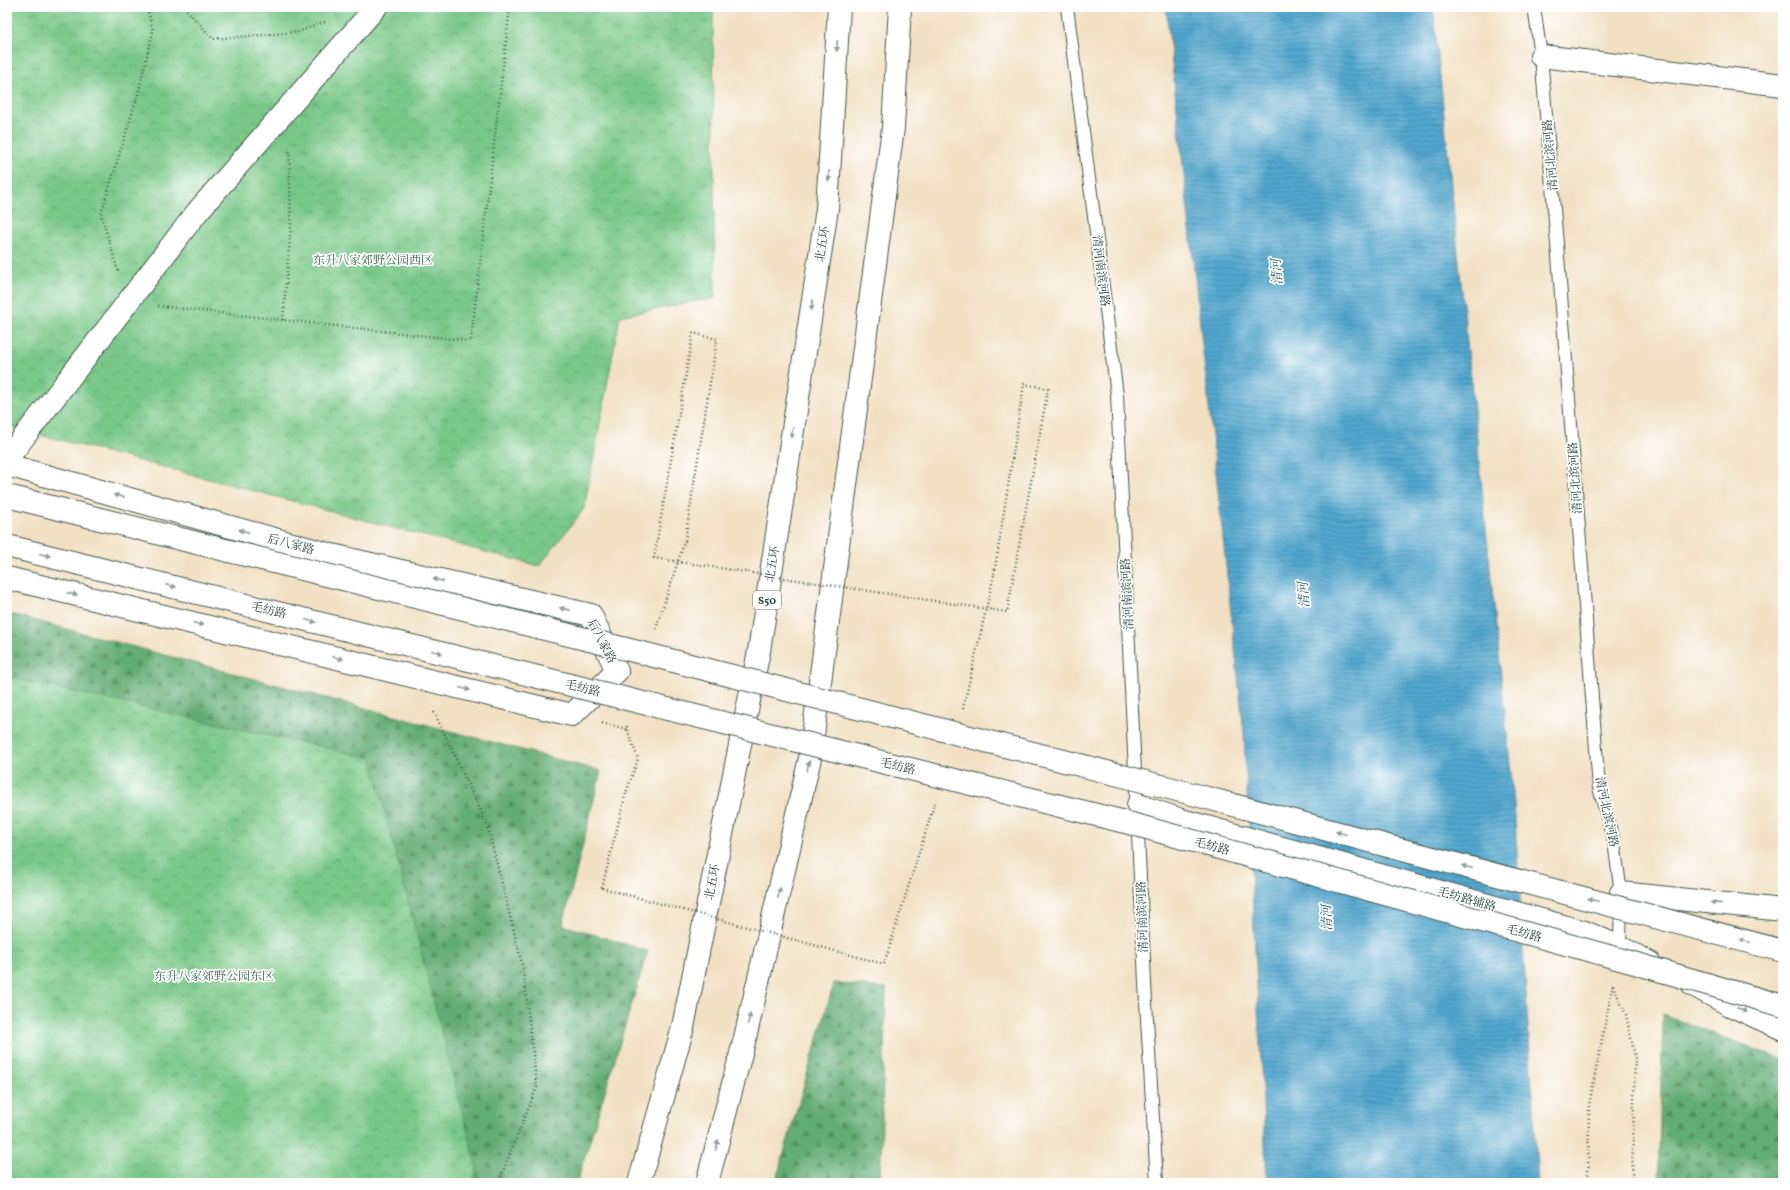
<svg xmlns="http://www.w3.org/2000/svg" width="1790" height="1190" viewBox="0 0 1790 1190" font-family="Vollkorn,'Noto Serif SC',serif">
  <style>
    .forest { fill: url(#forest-firs); stroke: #407454 }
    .park { fill: url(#park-crowns); stroke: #4c825e }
    .water { fill: url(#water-rules); stroke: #397282 }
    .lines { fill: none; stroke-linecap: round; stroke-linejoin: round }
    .lane-casing { stroke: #3f5549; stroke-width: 14 }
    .street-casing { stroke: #3f5549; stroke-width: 24 }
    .highway-casing { stroke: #3f5549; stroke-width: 24 }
    .path { stroke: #3f5549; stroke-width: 2.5; stroke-dasharray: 1 3; stroke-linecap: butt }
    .lane { stroke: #fff; stroke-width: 12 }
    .street { stroke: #fff; stroke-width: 22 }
    .highway { stroke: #fff; stroke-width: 22 }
    .secondary-bridge-casing { stroke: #3f5549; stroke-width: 24; stroke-linecap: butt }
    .path-bridge { stroke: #3f5549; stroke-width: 2.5; stroke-dasharray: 1 3; stroke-linecap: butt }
    .secondary-bridge { stroke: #fff; stroke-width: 22 }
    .oneway { fill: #8f9e9a }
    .labels { text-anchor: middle; stroke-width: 3.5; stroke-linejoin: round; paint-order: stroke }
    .shield { fill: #fff; stroke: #627771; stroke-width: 1 }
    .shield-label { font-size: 11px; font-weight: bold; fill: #1f3d34 }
    .street-label { font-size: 12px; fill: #1f3d34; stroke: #fff }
    .park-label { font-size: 12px; fill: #3a674d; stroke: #fff }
    .water-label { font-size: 13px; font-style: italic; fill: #31626a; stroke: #fff }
  </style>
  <defs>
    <pattern id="forest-firs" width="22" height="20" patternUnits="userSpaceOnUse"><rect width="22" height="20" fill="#62ac74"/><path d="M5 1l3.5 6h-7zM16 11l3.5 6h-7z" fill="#508d60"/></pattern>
    <pattern id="park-crowns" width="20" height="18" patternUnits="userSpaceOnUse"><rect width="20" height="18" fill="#79c888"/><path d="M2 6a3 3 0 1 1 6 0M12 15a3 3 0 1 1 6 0" fill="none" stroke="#63a470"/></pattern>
    <pattern id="water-rules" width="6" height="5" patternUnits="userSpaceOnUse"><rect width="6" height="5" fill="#53a7cf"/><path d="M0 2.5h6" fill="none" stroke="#4489a9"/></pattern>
  </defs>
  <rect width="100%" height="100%" fill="#fff"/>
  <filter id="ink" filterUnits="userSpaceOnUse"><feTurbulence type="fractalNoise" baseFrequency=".025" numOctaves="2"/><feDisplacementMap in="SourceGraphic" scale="8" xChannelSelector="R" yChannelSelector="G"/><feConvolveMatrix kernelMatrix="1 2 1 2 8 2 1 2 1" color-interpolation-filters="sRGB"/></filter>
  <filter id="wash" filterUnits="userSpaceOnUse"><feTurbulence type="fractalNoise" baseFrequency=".012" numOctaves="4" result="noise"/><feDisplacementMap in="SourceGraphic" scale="16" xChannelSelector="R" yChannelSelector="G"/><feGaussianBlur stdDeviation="0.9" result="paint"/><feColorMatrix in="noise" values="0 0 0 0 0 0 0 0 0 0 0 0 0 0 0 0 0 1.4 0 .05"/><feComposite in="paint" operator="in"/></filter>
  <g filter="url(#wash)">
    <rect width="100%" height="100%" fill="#f2e0c3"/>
    <path class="forest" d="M 7,613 L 601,771 L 563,925 L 648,951 L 577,1183 L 7,1183 Z
      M 834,983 L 886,988 L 880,1183 L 775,1183 Z
      M 1663,1014 L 1783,1060 L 1783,1183 L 1658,1183 Z"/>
    <path class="park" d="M 7,7 L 713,7 L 715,298 L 620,316 L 584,509 L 539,566 L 7,426 Z
      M 7,677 L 371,758 L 477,1169 L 472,1183 L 7,1183 Z"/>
    <path class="water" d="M 1166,7 L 1433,7 L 1514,803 L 1538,1183 L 1267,1183 L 1244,734 Z"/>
  </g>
  <g filter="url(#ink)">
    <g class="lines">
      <defs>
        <path id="lane" d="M 1067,7 L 1117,395 L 1146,1003 L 1157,1183
          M 1534,7 L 1541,56 L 1558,256 L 1599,788 L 1614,842 L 1621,893 L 1620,947"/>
        <path id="street" d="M 1541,56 L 1783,85
          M 7,459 L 198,211 L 376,7
          M 7,465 L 332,555 L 591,615 L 617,671 L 572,715 L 7,578
          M 1138,805 L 1178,819 L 1585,932 L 1620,947 L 1650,963
          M 1621,893 L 1783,910
          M 1693,985 L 1730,1005 L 1783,1029"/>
        <path id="highway" d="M 639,1183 L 683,1027 L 759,651 L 827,209 L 839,7
          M 707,1183 L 745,1038 L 810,758 L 893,128 L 900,7"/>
      </defs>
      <use href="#lane" class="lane-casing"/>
      <use href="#street" class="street-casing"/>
      <use href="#highway" class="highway-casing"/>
      <path class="path" d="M 184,7 L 213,39 L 298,32 L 327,21
        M 118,271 L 101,214 L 138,94 L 153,31 L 147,7
        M 158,306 L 471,341 L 510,7
        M 283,320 L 291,226 L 289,148
        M 656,629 L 685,540
        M 963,709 L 994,575
        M 434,712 L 487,824 L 523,968 L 537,1087 L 498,1183
        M 602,723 L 627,729
        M 602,888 L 626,793 L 638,759 L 627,729 L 627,726
        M 884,964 L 935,802
        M 1613,985 L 1626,1015 L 1635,1057 L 1632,1183
        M 1588,1183 L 1589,1105 L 1613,984"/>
      <use href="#lane" class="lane"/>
      <use href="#street" class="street"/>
      <use href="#highway" class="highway"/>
      <defs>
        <path id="secondary-bridge" d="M 7,496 L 654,656 L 1181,791 L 1783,951
          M 7,546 L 1125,822 L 1634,963 L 1783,1006"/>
      </defs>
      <use href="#secondary-bridge" class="secondary-bridge-casing"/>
      <path class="path-bridge" d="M 685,540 L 717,339 L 693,333 L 654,558 L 1007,612 L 1048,389 L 1024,384 L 994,575
        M 602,888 L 884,964"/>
      <use href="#secondary-bridge" class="secondary-bridge"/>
    </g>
    <defs><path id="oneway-solid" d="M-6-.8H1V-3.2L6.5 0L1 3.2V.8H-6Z"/></defs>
    <g class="oneway">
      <use href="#oneway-solid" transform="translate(837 46) rotate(93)"/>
      <use href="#oneway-solid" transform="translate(829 176) rotate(93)"/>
      <use href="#oneway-solid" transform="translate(812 305) rotate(99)"/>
      <use href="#oneway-solid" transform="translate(792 433) rotate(99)"/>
      <use href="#oneway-solid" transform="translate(119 496) rotate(-165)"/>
      <use href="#oneway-solid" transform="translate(244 531) rotate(-165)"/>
      <use href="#oneway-solid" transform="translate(45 555) rotate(14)"/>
      <use href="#oneway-solid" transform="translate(438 580) rotate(-167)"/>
      <use href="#oneway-solid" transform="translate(171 586) rotate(14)"/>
      <use href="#oneway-solid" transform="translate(72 594) rotate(14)"/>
      <use href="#oneway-solid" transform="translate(565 609) rotate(-167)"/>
      <use href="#oneway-solid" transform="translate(311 621) rotate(14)"/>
      <use href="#oneway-solid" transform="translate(198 624) rotate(14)"/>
      <use href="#oneway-solid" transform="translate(437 652) rotate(14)"/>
      <use href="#oneway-solid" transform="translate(338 658) rotate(14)"/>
      <use href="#oneway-solid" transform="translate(465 689) rotate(14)"/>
      <use href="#oneway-solid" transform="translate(808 766) rotate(-77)"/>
      <use href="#oneway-solid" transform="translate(1341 833) rotate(-165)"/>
      <use href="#oneway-solid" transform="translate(1467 867) rotate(-165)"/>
      <use href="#oneway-solid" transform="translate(779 893) rotate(-77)"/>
      <use href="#oneway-solid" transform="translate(1593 900) rotate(-165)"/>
      <use href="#oneway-solid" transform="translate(1716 903) rotate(-174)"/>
      <use href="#oneway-solid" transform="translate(1745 941) rotate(-165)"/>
      <use href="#oneway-solid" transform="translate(1742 1010) rotate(25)"/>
      <use href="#oneway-solid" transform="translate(749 1019) rotate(-77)"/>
      <use href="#oneway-solid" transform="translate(717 1145) rotate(-75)"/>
    </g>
  </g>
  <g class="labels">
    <rect class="shield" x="753" y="591" width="28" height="18" rx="3"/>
    <g class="shield-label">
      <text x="767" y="604">S50</text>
    </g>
    <g class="street-label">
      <text transform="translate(1550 155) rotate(-95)" y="4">清河北滨河路</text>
      <text transform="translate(822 244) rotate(-81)" y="4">北五环</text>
      <text transform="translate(1101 271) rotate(83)" y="4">清河南滨河路</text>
      <text transform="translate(1575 478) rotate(-94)" y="4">清河北滨河路</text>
      <text transform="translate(291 544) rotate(15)" y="4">后八家路</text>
      <text transform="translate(772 564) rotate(-81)" y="4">北五环</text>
      <text transform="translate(1127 594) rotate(-93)" y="4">清河南滨河路</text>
      <text transform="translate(269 610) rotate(14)" y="4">毛纺路</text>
      <text transform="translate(602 641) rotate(63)" y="4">后八家路</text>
      <text transform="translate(583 688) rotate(14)" y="4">毛纺路</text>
      <text transform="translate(898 766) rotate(14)" y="4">毛纺路</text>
      <text transform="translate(1607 812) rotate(78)" y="4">清河北滨河路</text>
      <text transform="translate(1212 846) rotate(16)" y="4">毛纺路</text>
      <text transform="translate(712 882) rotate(-79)" y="4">北五环</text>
      <text transform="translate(1467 899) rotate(16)" y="4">毛纺路辅路</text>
      <text transform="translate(1142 917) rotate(-92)" y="4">清河南滨河路</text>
      <text transform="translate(1524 933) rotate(16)" y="4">毛纺路</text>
    </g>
    <g class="park-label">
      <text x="373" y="264">东升八家郊野公园西区</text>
      <text x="214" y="980">东升八家郊野公园东区</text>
    </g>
    <g class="water-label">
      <text transform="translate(1276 272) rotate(-95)" y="5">清河</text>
      <text transform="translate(1303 595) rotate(-95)" y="5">清河</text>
      <text transform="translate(1326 918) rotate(-92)" y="5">清河</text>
    </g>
  </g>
  <rect width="1790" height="1190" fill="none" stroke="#fff" stroke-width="24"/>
</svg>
